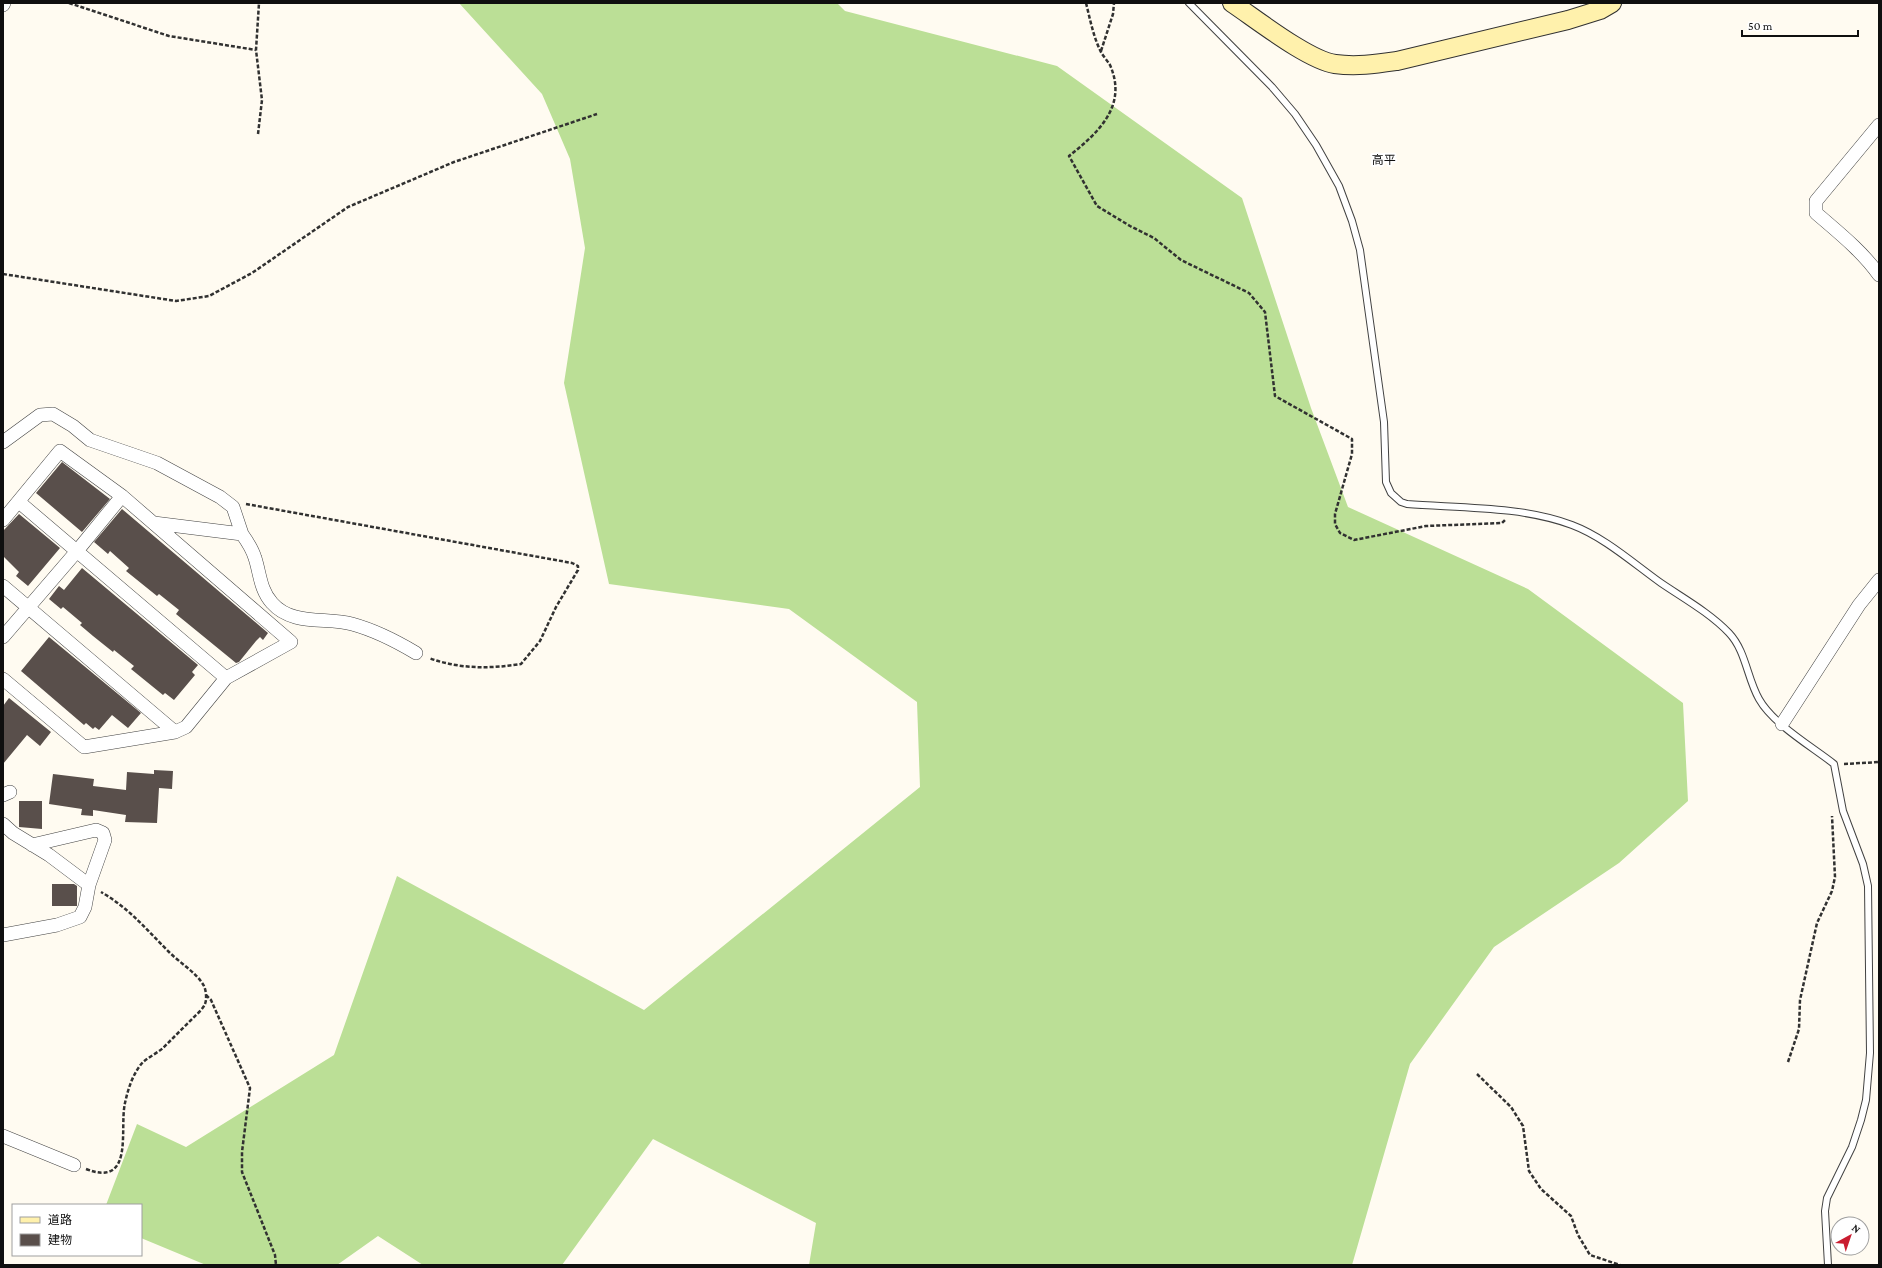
<svg xmlns="http://www.w3.org/2000/svg" width="1882" height="1268" viewBox="0 0 1882 1268" font-family="'Crimson Pro','Noto Sans JP',serif">
  <style>
    .forest { fill: #bbdf96 }
    .building { fill: #594f4b }
    .lines { fill: none; stroke-linecap: round; stroke-linejoin: round }
    .lane-casing { stroke: #424242; stroke-width: 8 }
    .street-casing { stroke: #424242; stroke-width: 14 }
    .secondary-casing { stroke: #313131; stroke-width: 20 }
    .path { stroke: #313131; stroke-width: 2.5; stroke-dasharray: 4 2; stroke-linecap: butt }
    .lane { stroke: #fff; stroke-width: 6 }
    .street { stroke: #fff; stroke-width: 13 }
    .secondary { stroke: #fff1ac; stroke-width: 18 }
    .labels { text-anchor: middle; stroke-width: 4; stroke-linejoin: round; paint-order: stroke }
    .quarter-label { font-size: 12px; fill: #0f0f0f; stroke: #fff }
  </style>
  <rect width="100%" height="100%" fill="#fffbf1"/>
  <path class="forest" d="M 459,3 L 837,3 L 845,11 L 1057,66 L 1242,198 L 1311,408 L 1348,507 L 1528,589 L 1683,703 L 1688,801 L 1619,863 L 1494,947 L 1410,1064 L 1352,1265 L 809,1265 L 816,1223 L 653,1139 L 562,1265 L 423,1265 L 378,1236 L 337,1265 L 206,1265 L 141,1238 L 141,1205 L 106,1205 L 137,1124 L 186,1147 L 334,1055 L 397,876 L 644,1010 L 920,787 L 917,702 L 789,609 L 609,584 L 564,383 L 585,248 L 570,159 L 542,94 Z"/>
  <path class="building" d="M 62,462 L 110,499 L 82,532 L 36,493 Z
    M 122,509 L 268,633 L 263,640 L 260,637 L 256,641 L 239,662 L 236,663 L 176,614 L 179,610 L 159,594 L 157,596 L 126,571 L 129,568 L 110,551 L 108,554 L 94,542 Z
    M 19,514 L 60,548 L 28,586 L 16,576 L 19,572 L 3,556 L 3,531 Z
    M 82,568 L 198,665 L 192,672 L 195,675 L 174,700 L 165,693 L 163,695 L 131,669 L 134,666 L 114,650 L 113,652 L 93,636 L 80,625 L 82,623 L 63,607 L 61,609 L 49,599 L 59,586 L 64,590 Z
    M 49,637 L 141,713 L 128,728 L 112,715 L 99,730 L 95,727 L 93,729 L 86,723 L 84,725 L 21,671 Z
    M 9,698 L 51,732 L 40,746 L 27,735 L 3,764 L 3,706 Z
    M 154,770 L 173,771 L 172,789 L 159,788 L 157,823 L 125,822 L 126,815 L 93,810 L 93,816 L 81,815 L 82,809 L 49,804 L 53,774 L 94,779 L 93,786 L 126,790 L 127,772 L 154,774 Z
    M 19,801 L 42,801 L 42,829 L 19,827 Z
    M 52,884 L 74,884 L 77,886 L 77,906 L 52,906 Z"/>
  <g class="lines">
    <defs>
      <path id="lane" d="M 1189,3 L 1272,87 L 1295,114 L 1316,145 L 1339,186 L 1352,221 L 1360,250 L 1384,422 L 1386,482 L 1391,493 L 1401,502 L 1407,504 C 1459,508 1522,506 1572,525 C 1604,537 1633,563 1661,583 C 1683,598 1710,613 1729,633 C 1746,651 1747,678 1759,699 C 1773,724 1811,746 1834,764 L 1843,811 L 1863,864 L 1868,886 L 1870,1053 L 1866,1100 L 1861,1120 L 1852,1147 L 1827,1198 L 1825,1211 L 1828,1265"/>
      <path id="street" d="M 3,5 L 4,3
        M 1879,125 L 1816,201 L 1816,213 C 1839,233 1862,251 1879,275
        M 3,442 L 40,415 L 53,414 L 73,426 L 90,440 L 157,463 L 220,497 L 233,507 L 242,534
        M 19,502 L 226,678
        M 3,520 L 60,451 L 122,496 L 291,642 L 226,678 L 186,727 L 175,732 L 84,747 L 3,679
        M 154,523 L 242,534 C 247,541 252,548 255,558 C 260,573 260,590 272,603 C 292,626 326,617 352,624 C 374,630 396,641 416,653
        M 3,586 L 175,732
        M 3,637 L 77,551 L 122,496
        M 1782,724 L 1859,605 L 1879,580
        M 3,795 L 10,792
        M 3,824 L 13,833 L 49,855 L 89,885
        M 3,935 L 57,925 L 80,917 L 85,907 L 89,885 L 105,840 L 103,833 L 96,830 L 32,845
        M 3,1136 L 74,1165"/>
      <path id="secondary" d="M 1232,3 C 1256,19 1308,60 1335,64 C 1356,67 1376,64 1397,61 L 1568,20 L 1600,10 L 1612,3"/>
    </defs>
    <use href="#lane" class="lane-casing"/>
    <use href="#street" class="street-casing"/>
    <use href="#secondary" class="secondary-casing"/>
    <path class="path" d="M 69,3 L 169,36 L 256,50
      M 1086,3 C 1090,19 1093,35 1100,50 C 1102,55 1107,60 1110,65 C 1128,106 1098,133 1069,156 L 1097,206 L 1130,226 L 1154,238 L 1181,260 L 1249,293 L 1265,312 L 1275,396 L 1352,439 L 1352,454 L 1335,514 L 1335,524 L 1340,533 L 1354,540 L 1426,526 L 1502,523 L 1505,520
      M 1101,51 L 1113,14 L 1114,3
      M 258,134 L 262,100 L 256,50 L 259,3
      M 3,274 L 176,301 L 209,296 L 252,273 L 348,207 L 454,162 L 597,114
      M 246,504 L 572,563 L 578,566 L 578,570 L 556,607 L 540,641 L 521,664 C 489,669 459,669 429,658
      M 1844,764 L 1879,762
      M 206,995 L 211,1000 L 250,1088 L 242,1152 L 242,1172 L 275,1255 L 276,1265
      M 1788,1062 L 1799,1029 L 1800,1000 L 1817,923 L 1832,891 L 1835,877 L 1832,816
      M 1477,1074 L 1511,1107 L 1523,1126 L 1529,1171 L 1541,1189 L 1571,1216 L 1578,1235 L 1590,1255 L 1620,1265
      M 86,1169 C 135,1188 119,1129 125,1103 C 128,1089 133,1073 143,1062 C 149,1057 157,1053 163,1048 C 173,1038 183,1028 193,1018 C 197,1014 203,1009 205,1004 C 207,999 206,990 204,986 C 197,973 180,963 169,952 C 147,930 129,908 101,892"/>
    <use href="#lane" class="lane"/>
    <use href="#street" class="street"/>
    <use href="#secondary" class="secondary"/>
  </g>
  <g class="labels">
    <g class="quarter-label">
      <text x="1384" y="164">高平</text>
    </g>
  </g>
  <rect width="1882" height="1268" fill="none" stroke="#0f0f0f" stroke-width="8"/>
  <rect x="12" y="1204" width="130" height="52" fill="#ffffff" stroke="#9f9f9f"/>
  <rect x="20" y="1217" width="20" height="6" fill="#fff1ac" stroke="#9f9f9f"/>
  <text x="48" y="1224" font-size="12" fill="#0f0f0f">道路</text>
  <rect x="20" y="1234" width="20" height="12" fill="#594f4b" stroke="#9f9f9f"/>
  <text x="48" y="1244" font-size="12" fill="#0f0f0f">建物</text>
  <g transform="translate(1850 1236) rotate(40)"><circle r="19" fill="#ffffff" stroke="#9f9f9f"/>
  <path d="M0-3L7 15L0 10L-7 15Z" fill="#ca1d30"/>
  <text y="-6" font-size="11" font-weight="bold" text-anchor="middle" fill="#0f0f0f">N</text>
  </g>
  <path d="M1742 30v6h116v-6" fill="none" stroke="#0f0f0f" stroke-width="2"/>
  <text x="1748" y="30" font-size="12" fill="#0f0f0f" stroke="#ffffff" stroke-width="3" paint-order="stroke">50 m</text>
</svg>
